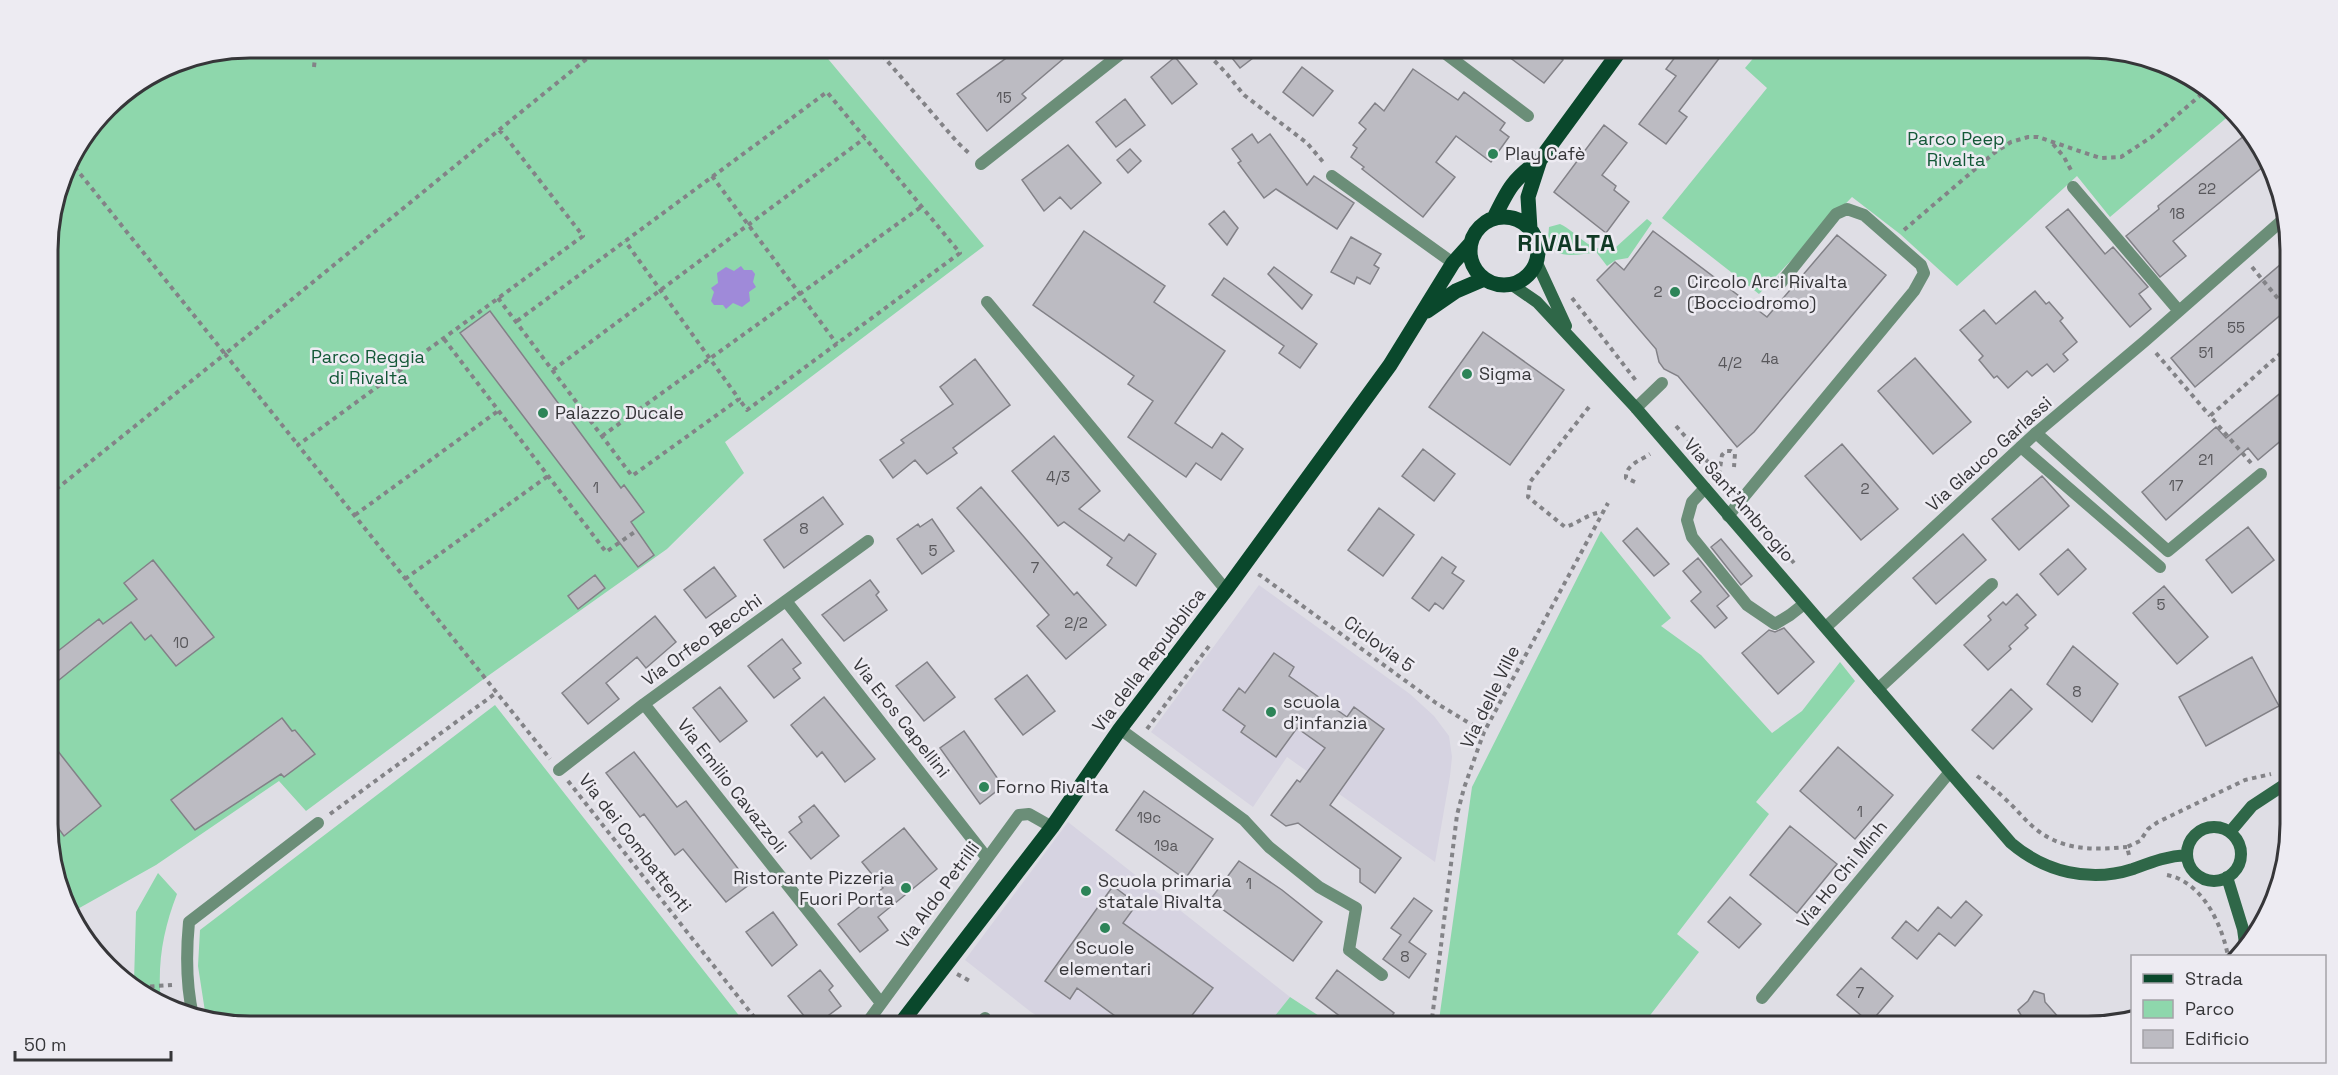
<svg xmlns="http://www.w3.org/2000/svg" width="2338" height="1075" viewBox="0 0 2338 1075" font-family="'Space Grotesk',sans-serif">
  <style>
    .built { fill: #d6d3e1 }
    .green { fill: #8ed7ac }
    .water { fill: #9f8ad9 }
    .building { fill: #bcbbc2; stroke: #828187; stroke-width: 1.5 }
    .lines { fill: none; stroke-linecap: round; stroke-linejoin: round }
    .path { stroke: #838387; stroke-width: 4; stroke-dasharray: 4.5 4.5; stroke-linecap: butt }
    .lane { stroke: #6b8e78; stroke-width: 12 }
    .street { stroke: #6b8e78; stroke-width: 12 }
    .secondary { stroke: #2f6748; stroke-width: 12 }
    .primary { stroke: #0a482c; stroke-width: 15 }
    .poi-dot { fill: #2d8458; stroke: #edebf2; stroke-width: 2 }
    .labels { text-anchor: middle; stroke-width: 5; stroke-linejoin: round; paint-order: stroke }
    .number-label { font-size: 15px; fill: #58575b }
    .park-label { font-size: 18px; fill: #135837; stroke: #edebf2 }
    .poi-label { font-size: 18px; fill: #363639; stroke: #edebf2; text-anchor: start }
    .street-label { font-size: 18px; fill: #363639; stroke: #edebf2 }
    .district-label { font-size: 24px; font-weight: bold; letter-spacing: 1.5px; fill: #103924; stroke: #edebf2 }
    .rim { fill: none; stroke: #363639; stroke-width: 3 }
  </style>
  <rect width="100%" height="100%" fill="#dfdee5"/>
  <path class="built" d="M 1259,585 L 1410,694 L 1434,716 L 1449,736 L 1452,757 L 1450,776 L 1435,862 L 1287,757 L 1253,807 L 1151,732 Z
    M 1068,822 L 1290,997 L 1266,1027 L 1055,1027 L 1031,1012 L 965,960 Z"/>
  <path class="green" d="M 250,48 L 819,48 L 984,246 L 725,442 L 744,473 L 667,549 L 485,678 L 306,811 L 279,781 L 156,865 L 74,911 L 50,852 L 48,237 L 69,160 L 117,98 L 173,63 Z
    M 1762,48 L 2088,48 L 2166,64 L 2231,114 L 2110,217 L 2077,176 L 1957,286 L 1900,234 L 1852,197 L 1759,294 L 1662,218 L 1767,88 L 1745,68 Z
    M 1647,219 L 1652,223 L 1628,258 L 1616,260 L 1607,266 L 1597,253 C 1582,253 1569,258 1556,252 L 1548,239 L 1549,227 L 1560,224 C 1579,233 1590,255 1615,248 Z
    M 1601,531 L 1671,618 L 1661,626 L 1701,655 L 1772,733 L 1802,711 L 1840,662 L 1855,681 L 1756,802 L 1769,814 L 1677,934 L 1699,952 L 1641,1027 L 1438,1027 L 1472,787 Z
    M 495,705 L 748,1027 L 250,1027 L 206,1018 L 198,966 L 200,930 Z
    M 158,873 L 177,894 C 163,930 157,964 161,1003 L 134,982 L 136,912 Z
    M 1290,997 L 1336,1027 L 1266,1027 Z"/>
  <path class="water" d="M 741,266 L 744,270 L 752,270 L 755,274 L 753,282 L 756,287 L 749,292 L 750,301 L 742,307 L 733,303 L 726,309 L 723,305 L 714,305 L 711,301 L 714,292 L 711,288 L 718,283 L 717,273 L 726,267 L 734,271 Z"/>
  <path class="building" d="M 1020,48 L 1076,48 L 1022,94 L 1026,98 L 987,131 L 957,94 Z
    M 1224,48 L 1266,48 L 1240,68 Z
    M 1497,48 L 1547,48 L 1563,60 L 1544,83 Z
    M 1682,48 L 1727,48 L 1679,111 L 1687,117 L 1666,144 L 1639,124 L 1676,76 L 1666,69 Z
    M 1175,57 L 1197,84 L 1172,104 L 1151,77 Z
    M 1302,67 L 1333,91 L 1313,116 L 1283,92 Z
    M 1413,69 L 1458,100 L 1464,92 L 1505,123 L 1500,130 L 1509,137 L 1491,162 L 1456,136 L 1436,162 L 1455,177 L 1423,217 L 1362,169 L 1364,167 L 1351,157 L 1357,148 L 1353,145 L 1366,129 L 1359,123 L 1375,103 L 1384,111 Z
    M 1125,99 L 1145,125 L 1116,147 L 1096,122 Z
    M 1604,125 L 1627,143 L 1602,175 L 1616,186 L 1614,190 L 1629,202 L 1606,233 L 1554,192 Z
    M 2250,131 L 2264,166 L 2173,241 L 2186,256 L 2160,277 L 2126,236 L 2159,209 L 2158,206 Z
    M 1252,134 L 1258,143 L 1270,134 L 1307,185 L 1314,176 L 1354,203 L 1337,229 L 1276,189 L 1264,198 L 1238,163 L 1241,161 L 1232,149 Z
    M 1068,145 L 1101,183 L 1071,209 L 1060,197 L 1044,211 L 1022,180 Z
    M 1130,149 L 1141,161 L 1128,173 L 1117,160 Z
    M 2068,209 L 2105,254 L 2113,247 L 2148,287 L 2139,294 L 2151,309 L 2130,327 L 2046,227 Z
    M 1224,211 L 1238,228 L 1227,245 L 1209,224 Z
    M 1084,231 L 1165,286 L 1154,302 L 1225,351 L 1175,423 L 1212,448 L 1222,433 L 1243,449 L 1221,480 L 1196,463 L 1186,477 L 1128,437 L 1153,401 L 1128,384 L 1134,376 L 1033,305 Z
    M 1653,231 L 1767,317 L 1837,235 L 1886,275 L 1754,432 L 1737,447 L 1678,376 L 1664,369 L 1659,362 L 1656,349 L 1597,280 L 1615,262 L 1624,270 Z
    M 1351,237 L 1381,254 L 1374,265 L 1379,268 L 1370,284 L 1357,277 L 1354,284 L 1331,272 Z
    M 2288,258 L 2289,308 L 2195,387 L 2171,358 Z
    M 1274,267 L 1312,295 L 1302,309 L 1268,274 Z
    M 1224,278 L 1317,344 L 1300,368 L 1279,353 L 1284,346 L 1212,295 Z
    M 2035,291 L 2046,304 L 2049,302 L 2063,318 L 2060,321 L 2077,342 L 2063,354 L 2068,360 L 2054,372 L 2047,364 L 2032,376 L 2027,371 L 2008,388 L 1997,376 L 1994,378 L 1979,360 L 1983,356 L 1960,330 L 1984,310 L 1996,324 Z
    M 490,311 L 621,488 L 624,485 L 644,512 L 631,522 L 654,555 L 638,567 L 460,333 Z
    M 1483,332 L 1564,390 L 1510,465 L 1429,407 Z
    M 1915,358 L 1971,422 L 1933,454 L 1878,391 Z
    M 975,359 L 1010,405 L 953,448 L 957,453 L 927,474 L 915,460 L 893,478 L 880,460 L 904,443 L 901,440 L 953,404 L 940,387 Z
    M 2289,386 L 2289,434 L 2258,460 L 2248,448 L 2166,520 L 2142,492 L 2216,427 L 2226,438 Z
    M 1054,436 L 1100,491 L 1079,509 L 1124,541 L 1129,534 L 1156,554 L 1136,586 L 1107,565 L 1112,558 L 1064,522 L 1058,526 L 1012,471 Z
    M 1842,444 L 1898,509 L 1861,540 L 1805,476 Z
    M 1423,449 L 1455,474 L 1434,501 L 1402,476 Z
    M 2042,476 L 2069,506 L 2019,550 L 1992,519 Z
    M 981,487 L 1074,595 L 1077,592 L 1106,625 L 1066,659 L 1037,626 L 1049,615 L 957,508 Z
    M 823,497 L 843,524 L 784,568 L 764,540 Z
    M 1379,508 L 1414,535 L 1383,576 L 1348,550 Z
    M 932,519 L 954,551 L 922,574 L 897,539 L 918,524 L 920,527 Z
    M 2248,527 L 2274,560 L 2232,593 L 2206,560 Z
    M 1637,528 L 1669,564 L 1654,576 L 1623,541 Z
    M 1963,534 L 1986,560 L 1936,604 L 1913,578 Z
    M 1721,539 L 1752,576 L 1741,585 L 1711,547 Z
    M 2068,549 L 2086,569 L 2058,595 L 2040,574 Z
    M 1442,557 L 1456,567 L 1452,573 L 1464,581 L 1443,609 L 1435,603 L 1429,611 L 1412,598 Z
    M 1698,558 L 1729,596 L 1717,606 L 1727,618 L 1715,628 L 1691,601 L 1701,592 L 1683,571 Z
    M 153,560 L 214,637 L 176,666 L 151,635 L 145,640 L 131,622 L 49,688 L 49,658 L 99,619 L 103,624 L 137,599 L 124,583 Z
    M 714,567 L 736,596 L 706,618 L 684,590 Z
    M 595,575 L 605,588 L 578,609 L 568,596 Z
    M 870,580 L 879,592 L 876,595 L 887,610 L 844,641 L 822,615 Z
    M 2164,586 L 2208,637 L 2177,664 L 2133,613 Z
    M 2017,594 L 2036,615 L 2025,625 L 2028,628 L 2009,646 L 2011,649 L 1988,670 L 1964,645 L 1991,620 L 1988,616 L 2003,602 L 2006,605 Z
    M 655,616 L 676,642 L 646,668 L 637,657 L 606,683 L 619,699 L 588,724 L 562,693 Z
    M 1784,628 L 1814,662 L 1778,694 L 1742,653 L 1769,630 L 1775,632 Z
    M 782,639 L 801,663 L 793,669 L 800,678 L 774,698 L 748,666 Z
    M 2073,646 L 2118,684 L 2092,722 L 2047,684 Z
    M 1274,653 L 1294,667 L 1289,676 L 1347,717 L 1354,707 L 1384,729 L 1330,805 L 1401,858 L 1375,893 L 1360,882 L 1360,869 L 1338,853 L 1298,823 L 1286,826 L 1271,815 L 1297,780 L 1300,782 L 1325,748 L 1297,728 L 1276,757 L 1241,732 L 1245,726 L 1223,710 L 1239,688 L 1245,693 Z
    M 2252,657 L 2279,706 L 2206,746 L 2179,697 Z
    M 927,662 L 955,697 L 924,721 L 896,686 Z
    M 1027,675 L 1055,711 L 1023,735 L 995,699 Z
    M 720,687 L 747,721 L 720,742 L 693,708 Z
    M 2011,689 L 2032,709 L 1993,749 L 1972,730 Z
    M 824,697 L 875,759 L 845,782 L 822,752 L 817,757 L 791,725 Z
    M 282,718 L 292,731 L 295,730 L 315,754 L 284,777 L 281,774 L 195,830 L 171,800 Z
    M 964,731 L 1003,786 L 980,804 L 940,748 Z
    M 50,741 L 101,806 L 64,836 L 50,817 Z
    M 1838,747 L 1893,795 L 1855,839 L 1800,791 Z
    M 634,752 L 677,807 L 686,801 L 750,884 L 726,902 L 683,849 L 675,855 L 644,814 L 640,817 L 606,773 Z
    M 1144,791 L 1213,839 L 1185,879 L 1116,830 Z
    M 814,805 L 839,836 L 811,859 L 789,832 L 802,822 L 799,817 Z
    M 1790,826 L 1837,864 L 1797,913 L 1750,875 Z
    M 904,828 L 937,869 L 878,917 L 888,930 L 860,952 L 838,924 L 883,888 L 862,862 Z
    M 1239,861 L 1282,890 L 1322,922 L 1293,961 L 1210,900 Z
    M 1113,886 L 1137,904 L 1123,923 L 1213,988 L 1183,1027 L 1130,1027 L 1077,988 L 1070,999 L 1045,981 Z
    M 1730,897 L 1761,924 L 1739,948 L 1708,922 Z
    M 1414,898 L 1432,911 L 1409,942 L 1426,954 L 1409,978 L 1383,959 L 1401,935 L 1391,928 Z
    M 1966,901 L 1982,915 L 1955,946 L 1939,933 L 1917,959 L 1892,938 L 1906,921 L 1918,931 L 1938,907 L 1951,918 Z
    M 773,912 L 797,945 L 772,966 L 746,932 Z
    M 1861,968 L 1893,996 L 1870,1023 L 1837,995 Z
    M 820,970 L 833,986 L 829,990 L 841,1006 L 813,1027 L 788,996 Z
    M 1337,970 L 1394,1013 L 1384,1027 L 1354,1027 L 1316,998 Z
    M 2034,991 L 2044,994 L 2045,1002 L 2067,1027 L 2008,1027 L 2021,1015 L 2018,1010 L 2028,1001 Z"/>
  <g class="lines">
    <path class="path" d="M 876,48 L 958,143 L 971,155
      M 1202,48 L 1227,74 L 1244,95 L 1307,143 L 1324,163
      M 314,67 L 316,48
      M 499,130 L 600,48
      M 2053,144 L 2064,157 L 2072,172
      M 69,160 L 225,354 L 499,130 L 505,136 L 583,236 L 298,445 L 550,759
      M 712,176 L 837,344
      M 1904,230 L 1994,153 L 2011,142 L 2028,137 L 2038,137 L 2091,155 L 2101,158 L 2121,157 L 2153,136 L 2203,93
      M 2252,267 L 2289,312
      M 498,298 L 632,476 L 739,399 L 625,241
      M 1572,298 L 1637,382
      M 517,321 L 827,92 L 960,253 L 747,410 L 739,399
      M 444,339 L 606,552 L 636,531
      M 2156,353 L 2210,416
      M 553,370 L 865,138
      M 1589,407 L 1530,482 L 1528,497 L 1565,527 C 1579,523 1587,514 1602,512
      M 1676,426 L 1731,488
      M 602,436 L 921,207
      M 2251,463 L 2210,416 L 2289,346
      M 1719,475 L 1722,455 L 1726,451 L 1731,451 L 1735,454 L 1734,467
      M 1635,482 L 1626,478 C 1625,465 1641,460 1650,454
      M 49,495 L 225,354 L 298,445
      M 1751,512 L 1794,563
      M 355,515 L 498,411
      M 1259,577 L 1260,575 L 1436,703 L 1484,732
      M 405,579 L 548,476
      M 1147,729 L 1209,646
      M 1977,776 C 1986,783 1995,789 2003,797 C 2015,807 2024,820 2037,830 C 2064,851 2095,850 2127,847
      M 568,781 L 762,1027
      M 330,814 L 496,693
      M 2129,855 L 2127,847 L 2140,841 L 2148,829 L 2158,822 L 2245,780 L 2271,774
      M 2167,875 C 2203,882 2222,925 2228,956
      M 957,974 L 970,981
      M 141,987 L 172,985
      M 1431,1027 L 1457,815 L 1464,788 L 1484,732 L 1608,503"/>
    <path class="lane" d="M 987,302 L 1226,590
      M 1636,408 L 1662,383
      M 2036,433 L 2168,551 L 2261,474
      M 2021,447 L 2160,567
      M 1705,488 L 1692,502 L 1687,520 L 1692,537 L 1747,605 L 1775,624 L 1790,615 L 1804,604
      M 1728,516 L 1914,291 L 1924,273 L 1921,265 L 1864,215 L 1847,209 L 1836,214 L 1780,284
      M 193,1016 C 186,985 186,953 189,922 L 318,823"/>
    <path class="street" d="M 1438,48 L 1528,116
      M 981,164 L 1128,48
      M 1332,176 L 1453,263
      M 2073,187 L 2179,311
      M 786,601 L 987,858
      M 1826,627 L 2036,433 L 2145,341 L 2286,217
      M 1878,689 L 1992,584
      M 644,704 L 881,1003
      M 1120,729 L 1244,820 L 1269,847 L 1319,887 L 1356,908 L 1349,950 L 1382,975
      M 559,770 L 644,704 L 868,541
      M 1762,998 L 1949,773
      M 864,1027 L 1019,815 L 1029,814 L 1052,827
      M 981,1027 L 985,1018"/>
    <path class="secondary" d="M 1536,261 L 1566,326
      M 1511,284 L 1537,302 L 1636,408 L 2011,843 C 2045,872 2090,883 2133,869 C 2152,862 2167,856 2187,855
      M2187 854a27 27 0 1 1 54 0a27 27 0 1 1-54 0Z
      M 2230,832 L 2252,806 L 2290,781
      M 2227,877 L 2243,929 L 2246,951"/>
    <path class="primary" d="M1470 251a34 34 0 1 1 68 0a34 34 0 1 1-68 0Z
      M 1494,218 C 1508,189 1513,179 1540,160
      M 1530,229 L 1528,197 L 1540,160 L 1622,48
      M 1427,311 L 1456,291 L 1484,279
      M 898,1027 L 1052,827 L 1120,729 L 1226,590 L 1390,365 L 1453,263 L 1471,243"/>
  </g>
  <g class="poi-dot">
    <circle cx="1493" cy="154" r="6"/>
    <circle cx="1675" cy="292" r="6"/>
    <circle cx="1467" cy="374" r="6"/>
    <circle cx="543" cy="413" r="6"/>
    <circle cx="1271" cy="712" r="6"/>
    <circle cx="984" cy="787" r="6"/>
    <circle cx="906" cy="888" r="6"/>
    <circle cx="1086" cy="891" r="6"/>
    <circle cx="1105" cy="928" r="6"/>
  </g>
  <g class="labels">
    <g class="number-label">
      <text x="1004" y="103">15</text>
      <text x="2207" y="194">22</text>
      <text x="2177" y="219">18</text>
      <text x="1658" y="297">2</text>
      <text x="2236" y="333">55</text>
      <text x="2206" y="358">51</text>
      <text x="1770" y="364">4a</text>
      <text x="1730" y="368">4/2</text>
      <text x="2206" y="465">21</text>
      <text x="1058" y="482">4/3</text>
      <text x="2176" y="491">17</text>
      <text x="596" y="493">1</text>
      <text x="1865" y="494">2</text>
      <text x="804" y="534">8</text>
      <text x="933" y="556">5</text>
      <text x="1035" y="573">7</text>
      <text x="2161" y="610">5</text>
      <text x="1076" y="628">2/2</text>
      <text x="181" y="648">10</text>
      <text x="2077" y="697">8</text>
      <text x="1860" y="817">1</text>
      <text x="1149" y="823">19c</text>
      <text x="1166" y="851">19a</text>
      <text x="1249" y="889">1</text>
      <text x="1405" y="962">8</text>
      <text x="1860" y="998">7</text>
    </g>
    <g class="park-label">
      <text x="1956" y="145">Parco Peep<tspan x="1956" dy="21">Rivalta</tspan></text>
      <text x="368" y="363">Parco Reggia<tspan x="368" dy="21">di Rivalta</tspan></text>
    </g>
    <g class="poi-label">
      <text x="1505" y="160">Play Cafè</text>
      <text x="1687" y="288">Circolo Arci Rivalta<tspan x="1687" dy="21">(Bocciodromo)</tspan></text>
      <text x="1479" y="380">Sigma</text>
      <text x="555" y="419">Palazzo Ducale</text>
      <text x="1283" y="708">scuola<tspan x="1283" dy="21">d'infanzia</tspan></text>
      <text x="996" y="793">Forno Rivalta</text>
      <text x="894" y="884" text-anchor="end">Ristorante Pizzeria<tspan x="894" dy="21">Fuori Porta</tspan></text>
      <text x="1098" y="887">Scuola primaria<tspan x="1098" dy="21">statale Rivalta</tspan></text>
      <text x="1105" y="954" text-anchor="middle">Scuole<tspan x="1105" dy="21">elementari</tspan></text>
    </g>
    <g class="street-label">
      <text transform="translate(1989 454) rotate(-42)" y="6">Via Glauco Garlassi</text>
      <text transform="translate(1739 500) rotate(49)" y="6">Via Sant'Ambrogio</text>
      <text transform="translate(702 640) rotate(-36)" y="6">Via Orfeo Becchi</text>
      <text transform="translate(1379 644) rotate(36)" y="6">Ciclovia 5</text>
      <text transform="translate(1149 660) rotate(-53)" y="6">Via della Repubblica</text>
      <text transform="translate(1490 697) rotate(-64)" y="6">Via delle Ville</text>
      <text transform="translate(901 718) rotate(52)" y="6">Via Eros Capellini</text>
      <text transform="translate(732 786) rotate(52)" y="6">Via Emilio Cavazzoli</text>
      <text transform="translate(635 843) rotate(52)" y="6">Via dei Combattenti</text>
      <text transform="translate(1842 874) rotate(-51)" y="6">Via Ho Chi Minh</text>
      <text transform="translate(938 895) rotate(-54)" y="6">Via Aldo Petrilli</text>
    </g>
    <g class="district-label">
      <text x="1567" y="251">RIVALTA</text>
    </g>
  </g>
  <path d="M0 0H2338V1075H0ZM250 58H2088A192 192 0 0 1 2280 250V824A192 192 0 0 1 2088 1016H250A192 192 0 0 1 58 824V250A192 192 0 0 1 250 58Z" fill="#edebf2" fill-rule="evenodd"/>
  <path class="rim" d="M250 58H2088A192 192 0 0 1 2280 250V824A192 192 0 0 1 2088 1016H250A192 192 0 0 1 58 824V250A192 192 0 0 1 250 58Z"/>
  <rect x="2131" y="955" width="195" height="108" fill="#edebf2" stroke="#a4a3a8" stroke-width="1.5"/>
  <rect x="2143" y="974" width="30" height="9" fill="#0a482c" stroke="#a4a3a8" stroke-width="1.5"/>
  <text x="2185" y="985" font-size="18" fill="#363639">Strada</text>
  <rect x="2143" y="1000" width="30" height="18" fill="#8ed7ac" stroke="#a4a3a8" stroke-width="1.5"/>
  <text x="2185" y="1015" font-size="18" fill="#363639">Parco</text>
  <rect x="2143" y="1030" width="30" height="18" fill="#bcbbc2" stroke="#a4a3a8" stroke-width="1.5"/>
  <text x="2185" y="1045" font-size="18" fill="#363639">Edificio</text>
  <path d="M15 1051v9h156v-9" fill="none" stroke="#363639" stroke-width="3"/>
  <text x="24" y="1051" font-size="18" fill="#363639" stroke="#edebf2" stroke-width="4.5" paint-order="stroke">50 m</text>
</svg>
